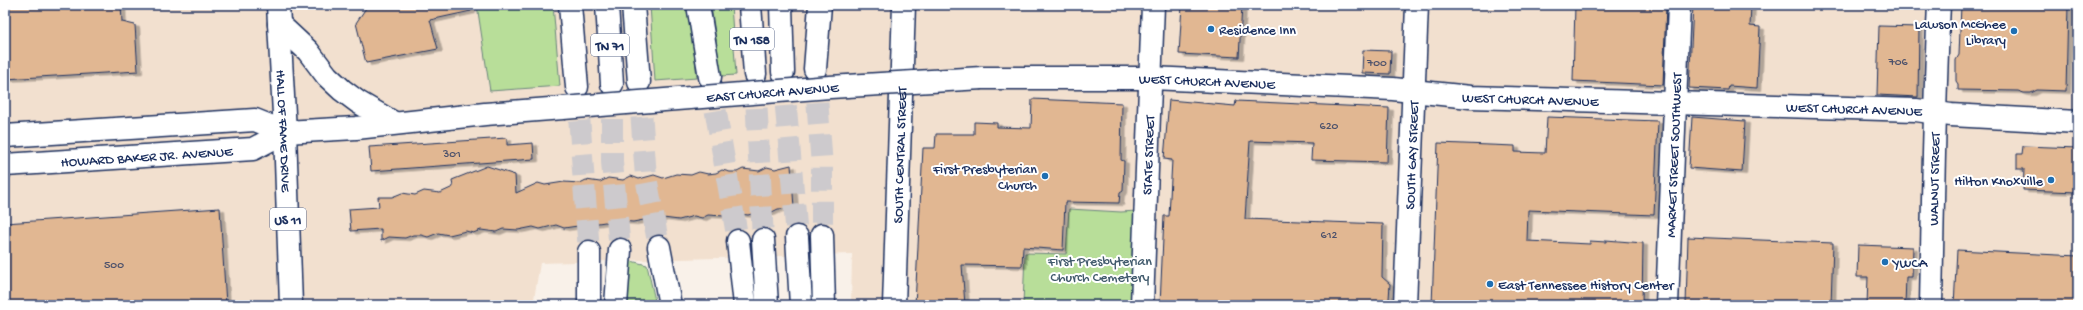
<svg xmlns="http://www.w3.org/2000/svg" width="2083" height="310" viewBox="0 0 2083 310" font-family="'Gochi Hand',sans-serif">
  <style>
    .built { fill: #f2e0cf }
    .green { fill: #b8de99; stroke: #6a867c }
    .building { fill: #e1b792; stroke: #1b2f5e; filter: url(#shadow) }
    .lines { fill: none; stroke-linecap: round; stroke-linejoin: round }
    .highway-tunnel { stroke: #cdcacd; stroke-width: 22; stroke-dasharray: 22 11; stroke-linecap: butt }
    .secondary-casing { stroke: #1b2f5e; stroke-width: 25 }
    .primary-casing { stroke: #1b2f5e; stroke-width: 25 }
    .highway-casing { stroke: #1b2f5e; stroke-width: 25 }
    .secondary { stroke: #fff; stroke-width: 22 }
    .primary { stroke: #fff; stroke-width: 22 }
    .highway { stroke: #fff; stroke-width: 22 }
    .secondary-bridge-casing { stroke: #1b2f5e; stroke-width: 25; stroke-linecap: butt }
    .secondary-bridge { stroke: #fff; stroke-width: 22 }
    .poi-dot { fill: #1f6fb2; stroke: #fff; stroke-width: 1.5 }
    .labels { text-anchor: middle; stroke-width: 4; stroke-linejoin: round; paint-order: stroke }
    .number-label { font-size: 12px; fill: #4c516b }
    .shield { fill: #fff; stroke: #5f6d8e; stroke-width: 1 }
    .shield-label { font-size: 13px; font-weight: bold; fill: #1b2f5e }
    .poi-label { font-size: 14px; fill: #1b2f5e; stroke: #fff; text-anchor: end }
    .street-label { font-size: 14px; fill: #1b2f5e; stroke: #fff }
    .park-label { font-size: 14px; fill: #425b6d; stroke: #fff }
  </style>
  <defs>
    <filter id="shadow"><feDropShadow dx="4.5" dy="2.5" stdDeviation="0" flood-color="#0004"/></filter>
  </defs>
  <rect width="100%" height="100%" fill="#f9f1e9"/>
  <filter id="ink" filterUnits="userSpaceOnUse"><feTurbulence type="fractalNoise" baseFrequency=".025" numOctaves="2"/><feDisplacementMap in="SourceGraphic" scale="8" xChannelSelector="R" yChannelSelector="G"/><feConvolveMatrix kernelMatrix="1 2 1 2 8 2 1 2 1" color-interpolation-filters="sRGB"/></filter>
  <g filter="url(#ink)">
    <path class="built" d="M 5,5 L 2078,5 L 2078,305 L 851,305 L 852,254 L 540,263 L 533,305 L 5,305 Z"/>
    <path class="green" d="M 477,5 L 553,5 L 560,86 L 490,91 Z
      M 650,5 L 689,5 L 697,78 L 655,81 Z
      M 711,5 L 731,5 L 736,75 L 721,76 Z
      M 1069,209 L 1121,212 L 1137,211 L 1134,305 L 1023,305 L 1025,253 L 1066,254 Z
      M 627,260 L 647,265 L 656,305 L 624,305 Z"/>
    <path class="building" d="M 5,5 L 121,5 L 122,22 L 135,25 L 138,71 L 5,79 Z
      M 368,5 L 471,5 L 471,11 L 430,20 L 438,49 L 366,63 L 356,23 Z
      M 1182,5 L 1242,5 L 1239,57 L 1179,54 Z
      M 1575,5 L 1666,5 L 1663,85 L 1573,81 Z
      M 1693,5 L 1751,5 L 1750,26 L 1760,27 L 1757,88 L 1729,86 L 1728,90 L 1689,88 Z
      M 1961,5 L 2068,5 L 2066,91 L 2037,90 L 2031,93 L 2024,93 L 2018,91 L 1958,90 L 1958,84 L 1956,81 L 1956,60 L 1959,55 Z
      M 1879,26 L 1919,27 L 1918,97 L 1877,95 Z
      M 1363,50 L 1391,51 L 1390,74 L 1362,73 Z
      M 1032,99 L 1122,103 L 1121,160 L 1124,161 L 1123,191 L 1120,193 L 1119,203 L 1065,202 L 1063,250 L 1023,247 L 1022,266 L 962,265 L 965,305 L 915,305 L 923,148 L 935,148 L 936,134 L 974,134 L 974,122 L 997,123 L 997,127 L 1031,128 Z
      M 1169,100 L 1235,106 L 1236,101 L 1389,108 L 1387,162 L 1311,160 L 1312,143 L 1250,141 L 1245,219 L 1383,224 L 1382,277 L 1390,284 L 1389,299 L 1383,305 L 1160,305 L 1164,216 L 1169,216 L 1172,160 L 1164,159 Z
      M 1547,117 L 1658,121 L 1654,215 L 1528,210 L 1527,241 L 1590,244 L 1590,241 L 1606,242 L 1606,240 L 1643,243 L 1642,305 L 1432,305 L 1438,143 L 1515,146 L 1515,152 L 1545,153 Z
      M 1692,117 L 1745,121 L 1742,172 L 1689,168 Z
      M 507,138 L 507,145 L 533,143 L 534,159 L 371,171 L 369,147 Z
      M 2023,146 L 2078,148 L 2078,192 L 2023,190 L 2024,169 L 2017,169 L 2017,154 L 2022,154 Z
      M 791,165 L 794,208 L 778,209 L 770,213 L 762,211 L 748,215 L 733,213 L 724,216 L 708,215 L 702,218 L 694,216 L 679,220 L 663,218 L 657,221 L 649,219 L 633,222 L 619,221 L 612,224 L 605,222 L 564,228 L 556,225 L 540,229 L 533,227 L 518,230 L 503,229 L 496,232 L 481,230 L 473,233 L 466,231 L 449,235 L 438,233 L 428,237 L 421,235 L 413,235 L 405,238 L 389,237 L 381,241 L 381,229 L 351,231 L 349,209 L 379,207 L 378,197 L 392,197 L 402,193 L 415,195 L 424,191 L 440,193 L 453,187 L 452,180 L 487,166 L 515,175 L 516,193 L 538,183 L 545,185 L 564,182 L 580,183 L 586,180 L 600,182 L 608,178 L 623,180 L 631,176 L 639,179 L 654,175 L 663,178 L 676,174 L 691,175 L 699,172 L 708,174 L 716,173 L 722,170 L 730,172 L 737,172 L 743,169 L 759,171 L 767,167 L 775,169 Z
      M 220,208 L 226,305 L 5,305 L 5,223 Z
      M 1688,237 L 1833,243 L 1831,305 L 1686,305 Z
      M 1858,245 L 1913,247 L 1912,277 L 1906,277 L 1905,305 L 1867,305 L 1868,277 L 1857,277 Z
      M 1957,250 L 2078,256 L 2078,305 L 1954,305 Z"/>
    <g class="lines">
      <path class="highway-tunnel" d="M 815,69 L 822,167 L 822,235
        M 783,73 L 797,237
        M 755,75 L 763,240
        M 710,78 L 738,241
        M 639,84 L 646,177 L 659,247
        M 612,86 L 612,162 L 620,250
        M 577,88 L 589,252"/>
      <defs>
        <g id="secondary">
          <path id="s1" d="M 982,78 L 1151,78 L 1393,89 L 1470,97 L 1916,110 L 1951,115 L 2078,122"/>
          <path d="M 5,136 L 255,120 L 285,132"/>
          <path id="s2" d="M 5,165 L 253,149 L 285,132 L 356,128 L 485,114 L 563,108"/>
          <path id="s3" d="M 894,305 L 904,5"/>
          <path id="s4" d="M 1142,305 L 1153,5"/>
          <path id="s5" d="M 1405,305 L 1417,5"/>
          <path id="s6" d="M 1667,305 L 1679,5"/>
          <path id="s7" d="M 1931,305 C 1933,205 1934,105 1939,5"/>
        </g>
        <g id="primary">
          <path id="s8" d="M 278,5 L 285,132 L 291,305"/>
          <path d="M 279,24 L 308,51 L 327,76 L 342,90 L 358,102 L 394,123"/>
        </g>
        <path id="highway" d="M 570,5 L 577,87
          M 607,5 L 612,84
          M 633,5 L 639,82
          M 698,5 L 710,77
          M 750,5 L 755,74
          M 781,5 L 783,72
          M 815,69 L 820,5
          M 822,235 L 824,305
          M 797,237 L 801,305
          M 763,240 L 767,305
          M 738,241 L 745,305
          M 659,247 L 670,305
          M 589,252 L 589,305
          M 616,305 L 620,250"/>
      </defs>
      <use href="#secondary" class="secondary-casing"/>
      <use href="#primary" class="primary-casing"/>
      <use href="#highway" class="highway-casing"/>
      <use href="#secondary" class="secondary"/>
      <use href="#primary" class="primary"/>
      <use href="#highway" class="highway"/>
      <defs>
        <g id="secondary-bridge">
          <path id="s9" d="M 563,108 L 830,87 L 982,78"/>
        </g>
      </defs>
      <use href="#secondary-bridge" class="secondary-bridge-casing"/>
      <use href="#secondary-bridge" class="secondary-bridge"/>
    </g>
  </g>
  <g class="poi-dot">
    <circle cx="1211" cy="29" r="4"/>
    <circle cx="2014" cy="31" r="4"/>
    <circle cx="1045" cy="176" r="4"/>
    <circle cx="2051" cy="180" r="4"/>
    <circle cx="1885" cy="262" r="4"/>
    <circle cx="1490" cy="284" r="4"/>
  </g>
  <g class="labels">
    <g class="number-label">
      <text x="1898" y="65">706</text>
      <text x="1377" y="66">700</text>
      <text x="1329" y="129">620</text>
      <text x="452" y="157">301</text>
      <text x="1329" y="238">612</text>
      <text x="114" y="268">500</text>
    </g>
    <g class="shield">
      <rect x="730" y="28" width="44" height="22" rx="3"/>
      <rect x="591" y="34" width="38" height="22" rx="3"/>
      <rect x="270" y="208" width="36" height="22" rx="3"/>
    </g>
    <g class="shield-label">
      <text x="752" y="44">TN 158</text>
      <text x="610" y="50">TN 71</text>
      <text x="288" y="224">US 11</text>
    </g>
    <g class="poi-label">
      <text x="2006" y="28">Lawson McGhee<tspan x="2006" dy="16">Library</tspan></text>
      <text x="1219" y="34" text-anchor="start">Residence Inn</text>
      <text x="1037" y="173">First Presbyterian<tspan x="1037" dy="16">Church</tspan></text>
      <text x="2043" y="185">Hilton Knoxville</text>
      <text x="1893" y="267" text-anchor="start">YWCA</text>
      <text x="1498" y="289" text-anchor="start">East Tennessee History Center</text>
    </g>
    <g class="street-label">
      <text dy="5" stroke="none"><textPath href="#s1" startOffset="225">WEST CHURCH AVENUE</textPath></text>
      <text dy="5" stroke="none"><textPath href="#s9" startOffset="210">EAST CHURCH AVENUE</textPath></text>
      <text dy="5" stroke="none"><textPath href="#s1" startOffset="549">WEST CHURCH AVENUE</textPath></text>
      <text dy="5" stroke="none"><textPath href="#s1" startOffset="873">WEST CHURCH AVENUE</textPath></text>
      <text dy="5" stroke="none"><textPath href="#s8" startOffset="126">HALL OF FAME DRIVE</textPath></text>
      <text dy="5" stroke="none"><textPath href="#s3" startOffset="150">SOUTH CENTRAL STREET</textPath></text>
      <text dy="5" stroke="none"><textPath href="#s4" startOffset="150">STATE STREET</textPath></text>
      <text dy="5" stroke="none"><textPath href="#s5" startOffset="150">SOUTH GAY STREET</textPath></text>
      <text dy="5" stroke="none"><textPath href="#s6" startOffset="150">MARKET STREET SOUTHWEST</textPath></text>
      <text dy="5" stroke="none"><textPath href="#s2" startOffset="142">HOWARD BAKER JR. AVENUE</textPath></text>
      <text dy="5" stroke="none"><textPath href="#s7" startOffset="126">WALNUT STREET</textPath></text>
    </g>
    <g class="park-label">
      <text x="1100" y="265">First Presbyterian<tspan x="1100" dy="16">Church Cemetery</tspan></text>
    </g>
  </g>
  <rect width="2083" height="310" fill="none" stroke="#fff" stroke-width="20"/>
  <rect x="10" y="10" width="2063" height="290" fill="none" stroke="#1b2f5e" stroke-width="1.5" filter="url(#ink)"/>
</svg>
